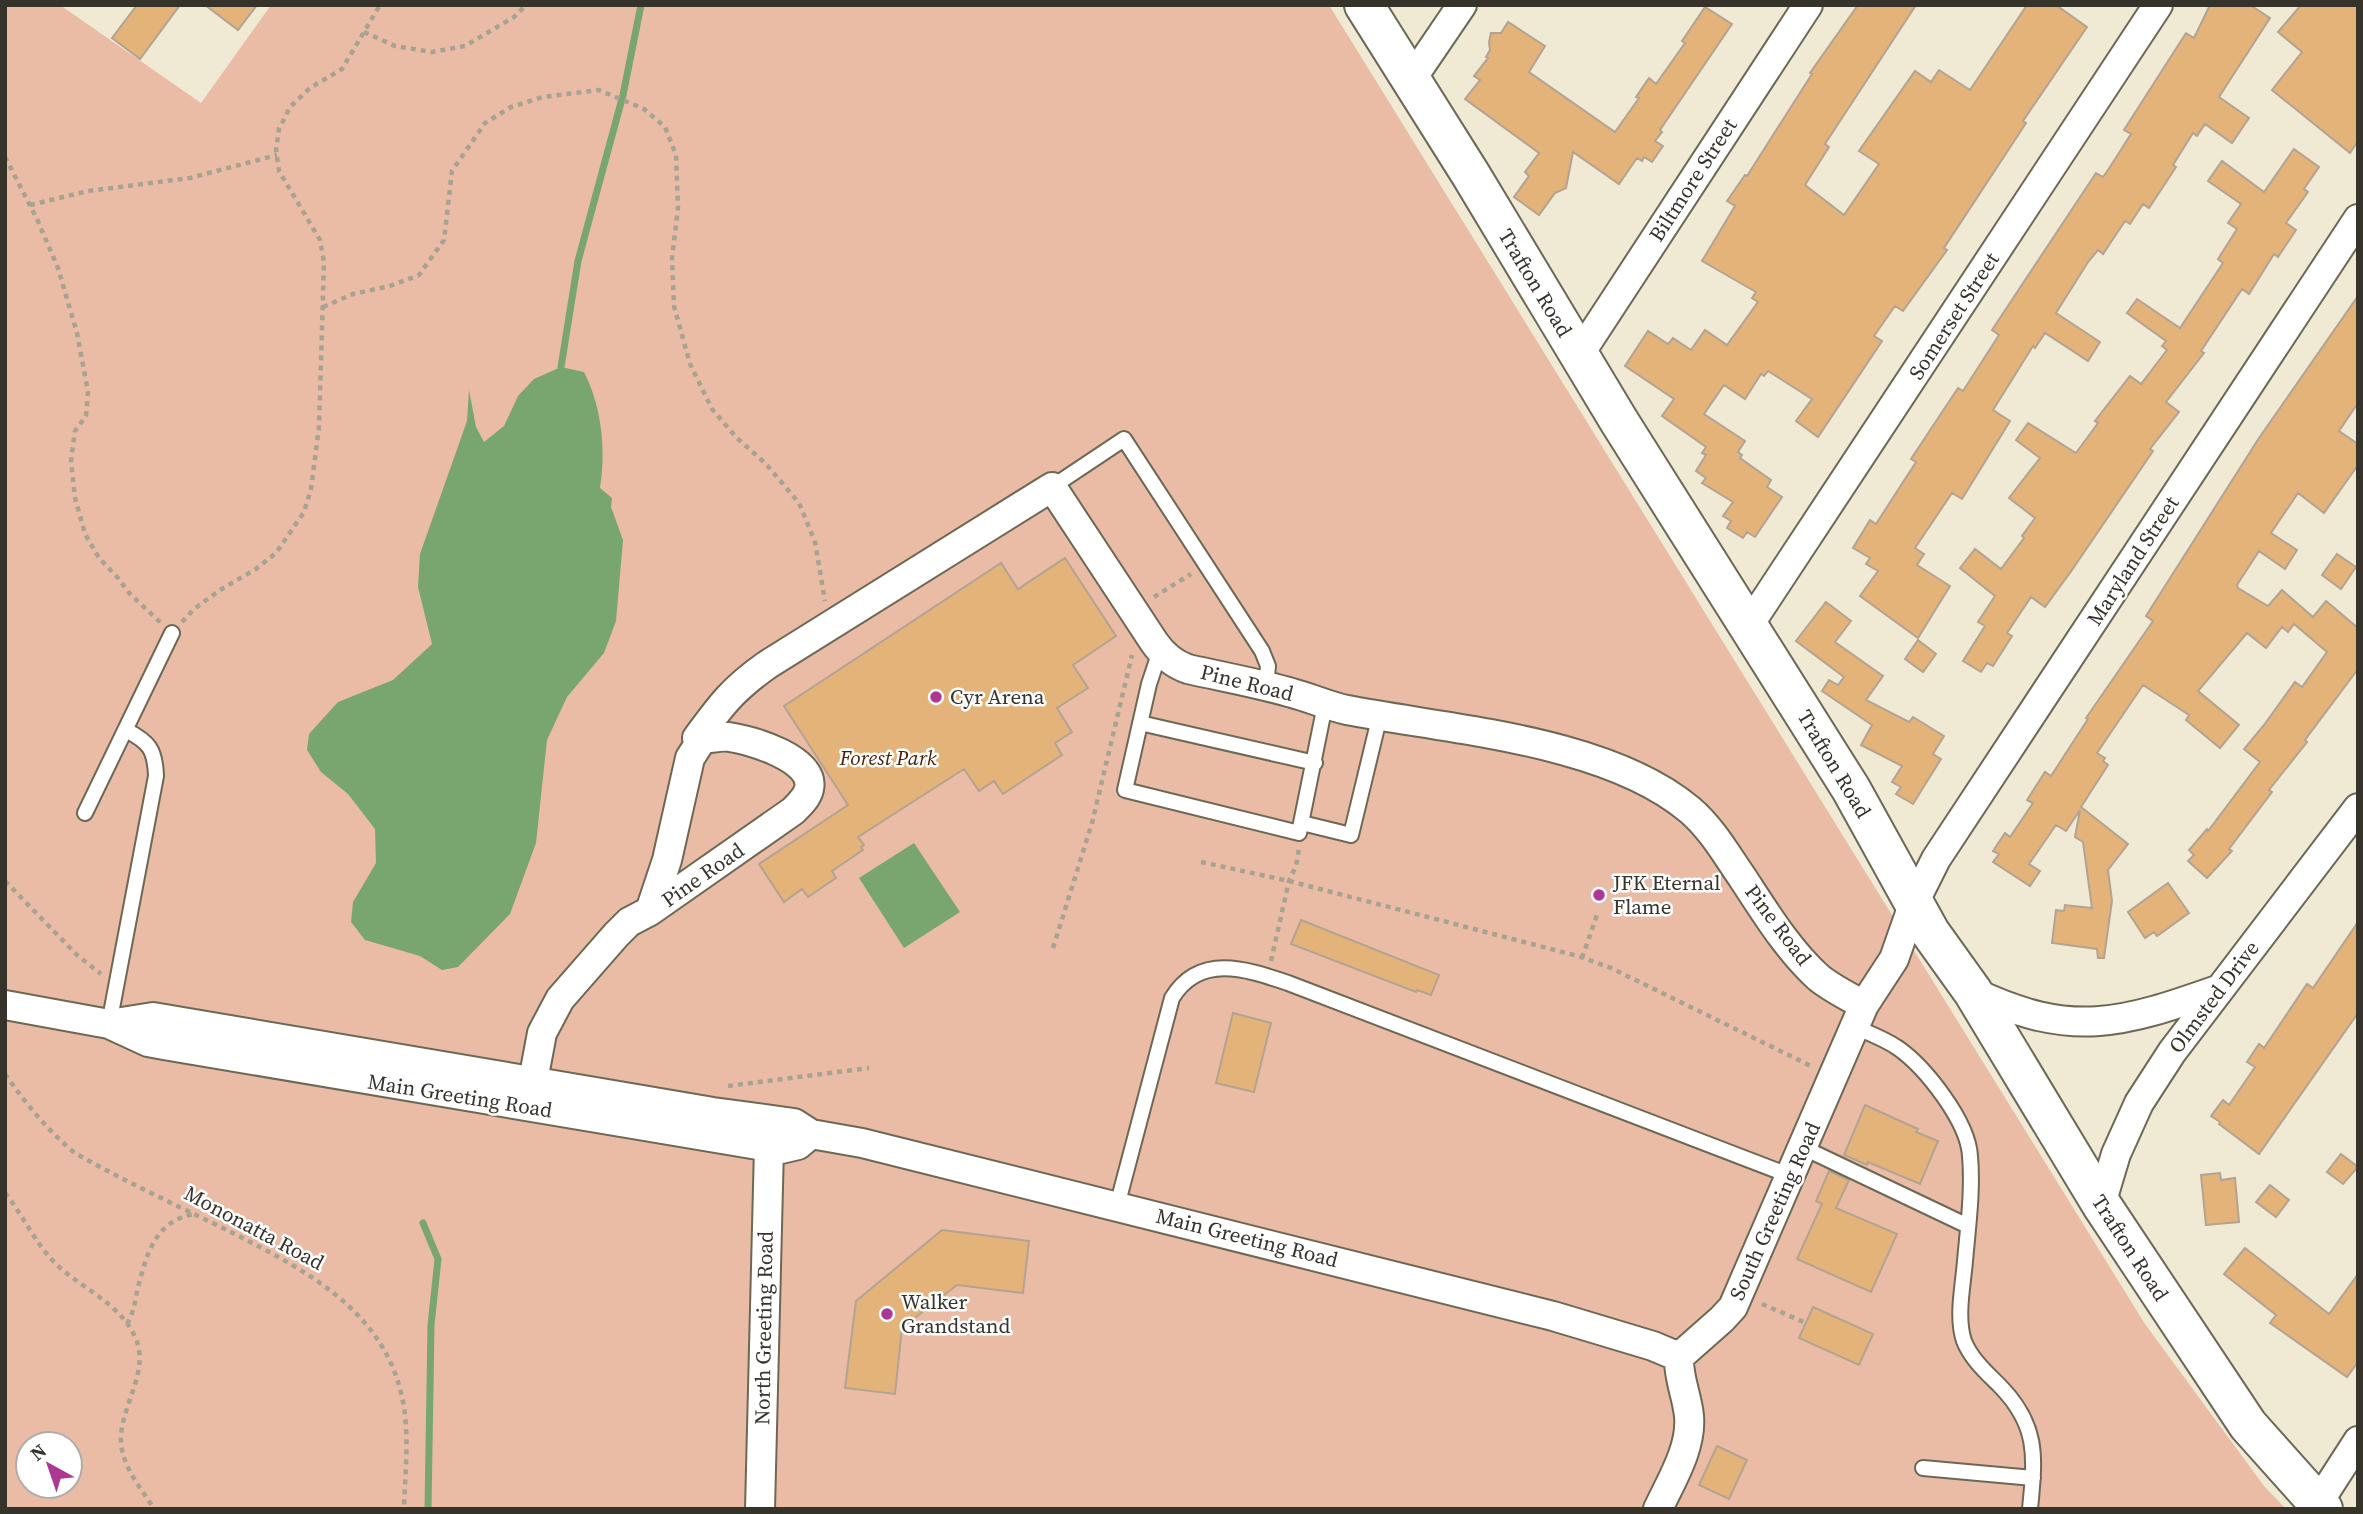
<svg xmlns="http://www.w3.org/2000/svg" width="2363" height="1514" viewBox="0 0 2363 1514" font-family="'Source Serif 4',serif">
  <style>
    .green { fill: #eabca6; fill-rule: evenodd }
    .water { fill: #78a66e }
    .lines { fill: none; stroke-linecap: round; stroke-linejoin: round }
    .stream { stroke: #78a66e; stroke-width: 7 }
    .building { fill: #e4b379; stroke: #b2a393; stroke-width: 2 }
    .lane-casing { stroke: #6d6855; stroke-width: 18 }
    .street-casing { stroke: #6d6855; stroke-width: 32 }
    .secondary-casing { stroke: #6d6855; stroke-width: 42 }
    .path { stroke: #a7a292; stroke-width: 4.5; stroke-dasharray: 5 5; stroke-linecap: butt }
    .lane { stroke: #fff; stroke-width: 14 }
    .street { stroke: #fff; stroke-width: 28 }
    .secondary { stroke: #fff; stroke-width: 38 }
    .poi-dot { fill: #ad3892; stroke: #fff; stroke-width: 2.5 }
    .labels { text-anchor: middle; stroke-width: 5; stroke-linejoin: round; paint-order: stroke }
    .street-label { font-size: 21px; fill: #36332b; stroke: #fff }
    .poi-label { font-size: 21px; fill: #36332b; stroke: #fff; text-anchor: start }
    .park-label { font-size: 21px; font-style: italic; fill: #491e04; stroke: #fff }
  </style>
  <rect width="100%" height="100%" fill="#f0ead4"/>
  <path class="green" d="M 6,5 L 60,5 L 201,103 L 271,5 L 1329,5 L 2145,1324 L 2264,1486 L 2286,1509 L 5,1509 ZM 28,1444 L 70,1444 L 70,1486 L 28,1486 Z"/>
  <path class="water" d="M 561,367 L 584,372 C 602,407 606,450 600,488 L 612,498 L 611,507 L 623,540 L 616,621 L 604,653 L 567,697 L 547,740 L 536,843 L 510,914 L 458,967 L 442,970 L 420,956 L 365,940 L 351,922 L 353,902 L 376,863 L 375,829 L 348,794 L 321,772 L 307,750 L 309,734 L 338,702 L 393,680 L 432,644 L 418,587 L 420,554 L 467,421 L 469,390 L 476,427 L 484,442 L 504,426 L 518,396 L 534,379 Z
    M 914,843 L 960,912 L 904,948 L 859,878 Z"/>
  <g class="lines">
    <path class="stream" d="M 561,367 L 578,261 L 623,95 L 641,5
      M 423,1223 L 438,1259 L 431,1325 L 428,1509"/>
  </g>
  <path class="building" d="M 137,5 L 180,5 L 140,59 L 112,38 Z
    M 205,5 L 257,5 L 238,30 Z
    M 1858,5 L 1916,5 L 1825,144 L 1829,147 L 1805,185 L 1844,215 L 1879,164 L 1859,151 L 1915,71 L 1931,82 L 1939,70 L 1970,90 L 2027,5 L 2056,5 L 2087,27 L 2023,121 L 2026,123 L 1944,248 L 1947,250 L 1903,311 L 1895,306 L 1874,336 L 1882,341 L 1818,437 L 1796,421 L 1812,399 L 1768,371 L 1764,376 L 1761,374 L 1745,399 L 1724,385 L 1704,414 L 1745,441 L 1738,452 L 1742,455 L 1740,458 L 1771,480 L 1767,487 L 1782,497 L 1755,537 L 1747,532 L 1743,538 L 1727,528 L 1731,521 L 1723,516 L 1733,502 L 1702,483 L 1706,478 L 1696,471 L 1706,455 L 1702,453 L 1706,447 L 1662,416 L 1674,399 L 1625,366 L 1648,331 L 1668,344 L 1673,338 L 1691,350 L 1705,330 L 1727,345 L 1758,302 L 1752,298 L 1756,292 L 1702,261 L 1735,206 L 1727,201 L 1745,175 L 1747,176 L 1812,74 L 1810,73 Z
    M 2210,5 L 2250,5 L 2270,18 L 2219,97 L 2249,118 L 2232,143 L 2205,124 L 2197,136 L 2193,133 L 2173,165 L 2176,167 L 2149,208 L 2143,204 L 2130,224 L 2125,221 L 2103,254 L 2098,250 L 2088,262 L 2056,313 L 2100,342 L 2088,361 L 2045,333 L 2035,348 L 2033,346 L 1993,410 L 2010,421 L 1962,499 L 1952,493 L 1915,548 L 1924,554 L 1917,565 L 1950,586 L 1918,638 L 1860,596 L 1878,571 L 1866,564 L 1870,558 L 1853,548 L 1870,520 L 1876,524 L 1916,462 L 1911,459 L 1958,388 L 1963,391 L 1999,335 L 1992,330 L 2096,173 L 2103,177 L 2108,170 L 2131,134 L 2124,130 L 2186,33 L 2194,38 Z
    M 2301,5 L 2358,5 L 2358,141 L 2350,153 L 2272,90 L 2302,52 L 2278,32 Z
    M 1705,7 L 1732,24 L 1660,130 L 1662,132 L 1655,141 L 1663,146 L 1652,162 L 1644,157 L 1642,161 L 1637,158 L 1619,184 L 1573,152 L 1566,188 L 1555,193 L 1539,215 L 1514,197 L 1529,176 L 1525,172 L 1539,153 L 1465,99 L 1480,80 L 1474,76 L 1488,58 L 1486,57 L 1490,50 L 1489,42 L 1491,33 L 1501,33 L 1508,22 L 1545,46 L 1529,72 L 1615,132 L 1639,98 L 1636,97 L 1649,78 L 1656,84 L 1685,43 L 1682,41 Z
    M 2294,149 L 2319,167 L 2304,189 L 2308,192 L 2286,223 L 2296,230 L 2278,257 L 2274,254 L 2249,294 L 2242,289 L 2201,351 L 2204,353 L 2166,402 L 2179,412 L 2150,449 L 2153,451 L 2072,570 L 2045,607 L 2031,597 L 2007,633 L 2012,636 L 1993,666 L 1987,663 L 1981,672 L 1963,661 L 1985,626 L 1978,622 L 1995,596 L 1960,568 L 1975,549 L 2001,569 L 2024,538 L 2022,536 L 2035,518 L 2009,498 L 2040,458 L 2016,440 L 2028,423 L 2076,453 L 2098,423 L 2095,421 L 2130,376 L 2141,384 L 2167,350 L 2162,346 L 2166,341 L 2127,313 L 2137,299 L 2180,328 L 2223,263 L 2218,259 L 2237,229 L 2228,223 L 2241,204 L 2208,181 L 2222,161 L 2264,192 Z
    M 2358,296 L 2358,403 L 2339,431 L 2358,444 L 2358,465 L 2324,513 L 2298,493 L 2271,533 L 2297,550 L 2285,569 L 2259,551 L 2237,585 L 2238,588 L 2268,606 L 2282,590 L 2313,617 L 2326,601 L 2358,628 L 2358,669 L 2305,740 L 2307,742 L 2269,790 L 2272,792 L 2229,849 L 2232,851 L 2207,878 L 2188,861 L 2194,855 L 2189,850 L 2207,829 L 2208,831 L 2260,762 L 2244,749 L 2264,725 L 2295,682 L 2302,687 L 2327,652 L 2294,624 L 2288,632 L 2282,627 L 2266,648 L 2247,633 L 2198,691 L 2239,725 L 2220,748 L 2186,720 L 2189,715 L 2143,685 L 2097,753 L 2105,758 L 2103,761 L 2108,765 L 2081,807 L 2128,844 L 2108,870 L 2112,901 L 2104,958 L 2098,958 L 2097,949 L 2052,943 L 2056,910 L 2064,911 L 2065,905 L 2092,908 L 2083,842 L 2075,837 L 2080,810 L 2066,831 L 2056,825 L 2029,864 L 2040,871 L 2030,886 L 1993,862 L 1999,854 L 1993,851 L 2005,833 L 2010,837 L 2033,803 L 2027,800 L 2045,772 L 2051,776 L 2088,719 L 2086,718 L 2153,621 L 2146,616 L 2172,575 L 2259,438 Z
    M 2337,554 L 2356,567 L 2341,589 L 2322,575 Z
    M 1065,558 L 1116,636 L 1073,665 L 1088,688 L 1057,708 L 1072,732 L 1055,743 L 1062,755 L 1003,794 L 994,781 L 979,791 L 964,769 L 858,837 L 864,845 L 861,847 L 863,850 L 832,871 L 836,878 L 808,897 L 802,889 L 784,902 L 759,864 L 848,805 L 784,706 L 1001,563 L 1018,589 Z
    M 1826,602 L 1851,621 L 1835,642 L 1883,676 L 1866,700 L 1909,722 L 1913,717 L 1944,736 L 1933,754 L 1941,759 L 1913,804 L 1896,794 L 1901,787 L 1892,782 L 1902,766 L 1861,745 L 1872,725 L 1822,691 L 1829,680 L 1838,685 L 1844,677 L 1796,641 Z
    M 1918,640 L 1936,654 L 1923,672 L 1905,659 Z
    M 2168,883 L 2189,913 L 2157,936 L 2154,932 L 2145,938 L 2128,912 Z
    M 1301,920 L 1439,975 L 1431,995 L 1417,990 L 1416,992 L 1291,944 Z
    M 2358,922 L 2358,1013 L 2259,1154 L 2219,1124 L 2220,1122 L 2211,1116 L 2223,1100 L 2229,1105 L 2255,1067 L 2247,1062 L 2259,1044 L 2264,1048 L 2307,984 L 2313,988 Z
    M 1233,1013 L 1271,1023 L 1254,1092 L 1216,1083 Z
    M 1865,1105 L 1918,1129 L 1916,1132 L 1938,1141 L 1920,1184 L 1868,1162 L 1867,1165 L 1844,1155 Z
    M 2341,1154 L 2358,1167 L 2343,1184 L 2327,1172 Z
    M 1829,1171 L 1849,1180 L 1836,1208 L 1897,1234 L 1871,1292 L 1797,1259 L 1822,1204 L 1816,1201 Z
    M 2220,1173 L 2221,1180 L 2235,1178 L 2239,1222 L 2206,1225 L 2201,1175 Z
    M 2270,1185 L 2289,1200 L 2276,1217 L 2256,1202 Z
    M 942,1230 L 1029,1241 L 1023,1293 L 957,1285 L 902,1328 L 895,1394 L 845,1388 L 856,1301 Z
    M 2245,1248 L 2329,1314 L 2358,1274 L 2358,1362 L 2347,1377 L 2270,1323 L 2276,1315 L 2224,1274 Z
    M 1813,1307 L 1873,1334 L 1859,1365 L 1799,1338 Z
    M 1717,1446 L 1747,1460 L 1729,1499 L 1699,1485 Z"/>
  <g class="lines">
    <defs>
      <path id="lane" d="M 1052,487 L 1124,439 L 1262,651 L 1268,666 L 1266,686
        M 1160,651 L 1149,684 L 1125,790 L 1299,833 L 1325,705
        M 1140,723 L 1315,763
        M 85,813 L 172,633
        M 1302,823 L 1351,835 L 1380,715
        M 109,1024 L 156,776 C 155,749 149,742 126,730
        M 1855,1027 C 1869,1033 1885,1039 1898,1048 C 1925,1067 1968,1121 1970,1156 C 1973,1190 1968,1227 1965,1261 C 1963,1286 1956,1317 1964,1341 C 1971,1359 1987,1373 2000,1386 C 2039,1426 2035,1457 2030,1509
        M 1804,1148 L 1968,1226
        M 1117,1206 L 1172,998 C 1200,953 1246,969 1288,983 L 1791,1176
        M 1923,1468 L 2033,1478"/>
      <path id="street" d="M 1411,80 L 1462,5
        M 1579,355 L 1808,5
        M 1749,625 L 2158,5
        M 697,738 C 721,705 733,689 767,665 L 1052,487 L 1154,642 C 1163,655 1173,664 1188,669 C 1223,677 1258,683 1292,693 C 1311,698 1328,706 1347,710 C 1451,730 1607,740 1690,810 C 1712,829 1726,854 1742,877 C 1765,912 1788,950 1819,978 C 1833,989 1849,997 1864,1005
        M 1973,992 C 2072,1039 2121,1024 2220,989
        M 5,1005 L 109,1024 L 148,1042 L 164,1045 L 781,1149 L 798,1145 L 811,1134
        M 109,1024 L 153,1017 L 713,1112 L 794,1123 L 811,1134 L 862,1143 L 1553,1316 L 1653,1346 L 1679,1357
        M 530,1097 L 542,1033 L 560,999 L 616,935 L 629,922 L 650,911 L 667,860 L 690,758 L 699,744 L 697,738 C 707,741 718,735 729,737 C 751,740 816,759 809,789 C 807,798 799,805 793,811 L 650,911
        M 2101,1204 L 2116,1154 L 2139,1103 L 2172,1052 L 2358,808
        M 2318,1503 L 2358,1441
        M 760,1509 L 769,1147
        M 1658,1509 C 1671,1481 1692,1448 1689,1416 C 1687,1395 1678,1378 1679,1357 L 1722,1319 L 1733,1307 L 1864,1005 L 1894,959 L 1913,905 L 1936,859 L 2358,219"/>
      <path id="secondary" d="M 1364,5 L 1471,175 L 1619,421 L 1851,789 L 1930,932 L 1973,992 L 2101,1204 L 2248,1425 L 2323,1509"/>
    </defs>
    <use href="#lane" class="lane-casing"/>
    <use href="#street" class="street-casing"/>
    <use href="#secondary" class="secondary-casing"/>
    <path class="path" d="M 364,32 L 395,46 L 432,52 L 465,46 L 514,17 L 526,5
      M 5,157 L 37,219 L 58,268 L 77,333 L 88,392 L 86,416 L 75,431 L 71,461 L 75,498 L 85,534 L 99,558 L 118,578 L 130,594 L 161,623
      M 30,205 L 88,191 L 190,178 L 277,155
      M 323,307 L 353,294 L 390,286 L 419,275 L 444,240 L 452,171 L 485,123 L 511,107 L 543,97 L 599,90 L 644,109 L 665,127 L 676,155 L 678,208 L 672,258 L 674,306 L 690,364 L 712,409 L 736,437 L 766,464 L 799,503 L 815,542 L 825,601
      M 1154,597 L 1191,574
      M 182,622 L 194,609 L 220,590 L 256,569 L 276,553 L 304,512 L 311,489 L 319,427 L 324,262 L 320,240 L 279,171 L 276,150 L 279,129 L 290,107 L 310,88 L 342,69 L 380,5
      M 1201,862 L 1289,881 L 1578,956 L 1611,968 L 1811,1066
      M 5,881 L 77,955 L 101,974
      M 1053,948 L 1092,823 L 1132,655
      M 1582,958 L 1598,912
      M 1271,961 L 1289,881 L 1296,866 L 1299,848
      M 5,1074 C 26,1104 47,1130 75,1153 C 124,1181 176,1205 227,1230 C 301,1268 383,1308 402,1397 C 410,1432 405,1473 404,1509
      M 728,1086 L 869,1068
      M 5,1193 C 23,1215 35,1243 55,1263 C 80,1288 121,1303 136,1339 C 150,1373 119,1408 121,1443 C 123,1468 141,1488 154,1509
      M 1762,1304 L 1806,1323
      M 127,1324 C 134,1312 135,1301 138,1287 C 147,1254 155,1220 195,1214"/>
    <use href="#lane" class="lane"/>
    <use href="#street" class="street"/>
    <use href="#secondary" class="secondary"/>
  </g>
  <g class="poi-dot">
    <circle cx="936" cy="697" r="7"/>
    <circle cx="1599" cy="895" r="7"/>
    <circle cx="887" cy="1314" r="7"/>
  </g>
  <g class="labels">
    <g class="street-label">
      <text transform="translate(1693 180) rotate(-57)" y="7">Biltmore Street</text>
      <text transform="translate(1535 283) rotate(59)" y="7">Trafton Road</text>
      <text transform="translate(1954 316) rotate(-57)" y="7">Somerset Street</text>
      <text transform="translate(2133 561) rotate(-57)" y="7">Maryland Street</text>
      <text transform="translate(1247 683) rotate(14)" y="7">Pine Road</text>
      <text transform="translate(1834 764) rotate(59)" y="7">Trafton Road</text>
      <text transform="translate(703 875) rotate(-35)" y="7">Pine Road</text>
      <text transform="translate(1778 925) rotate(53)" y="7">Pine Road</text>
      <text transform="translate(2214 997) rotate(-53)" y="7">Olmsted Drive</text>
      <text transform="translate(460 1096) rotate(9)" y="7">Main Greeting Road</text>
      <text transform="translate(1775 1211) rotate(-66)" y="7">South Greeting Road</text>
      <text transform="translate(254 1228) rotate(28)" y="7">Mononatta Road</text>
      <text transform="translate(1247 1238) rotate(14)" y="7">Main Greeting Road</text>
      <text transform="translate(2130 1248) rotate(57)" y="7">Trafton Road</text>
      <text transform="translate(764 1328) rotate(-89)" y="7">North Greeting Road</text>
    </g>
    <g class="poi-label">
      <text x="950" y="704">Cyr Arena</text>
      <text x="1613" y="890">JFK Eternal<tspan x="1613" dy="24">Flame</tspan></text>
      <text x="901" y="1309">Walker<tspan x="901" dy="24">Grandstand</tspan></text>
    </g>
    <g class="park-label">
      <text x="888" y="765">Forest Park</text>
    </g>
  </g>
  <rect width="2363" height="1514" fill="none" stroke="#36332b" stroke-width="14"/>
  <g transform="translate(49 1465) rotate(320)"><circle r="33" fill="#ffffff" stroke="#afadaa" stroke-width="2"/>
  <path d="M0-5L12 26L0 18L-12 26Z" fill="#ad3892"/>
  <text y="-10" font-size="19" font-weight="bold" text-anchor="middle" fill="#36332b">N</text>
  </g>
</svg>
